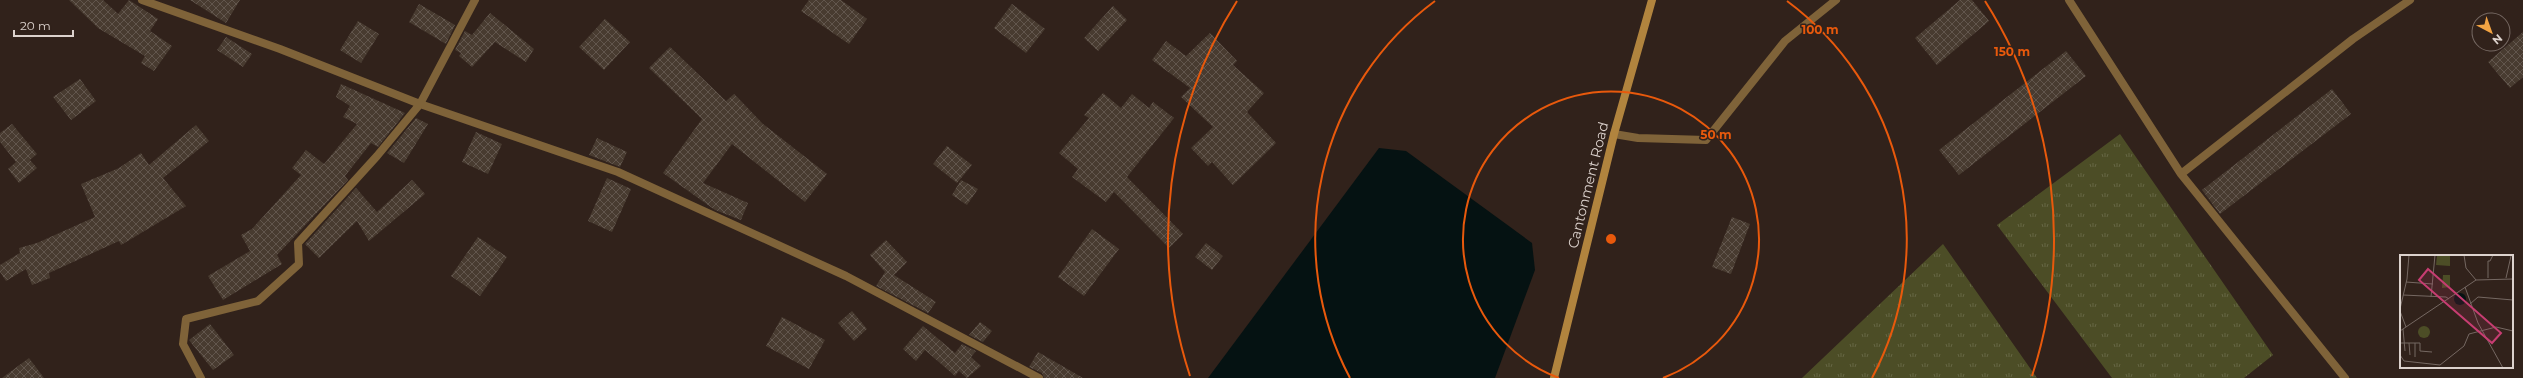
<svg xmlns="http://www.w3.org/2000/svg" width="2523" height="378" viewBox="0 0 2523 378" font-family="Montserrat,sans-serif">
  <style>
    .grass { fill: url(#grass-tufts) }
    .water { fill: #051212 }
    .building { fill: url(#building-cross-hatch) }
    .lines { fill: none; stroke-linecap: round; stroke-linejoin: round }
    .street { stroke: #7f6339; stroke-width: 8 }
    .secondary { stroke: #b1843e; stroke-width: 8 }
    .ring { fill: none; stroke: #e8590c; stroke-width: 2 }
    .labels { text-anchor: middle; stroke-width: 3; stroke-linejoin: round; paint-order: stroke }
    .street-label { font-size: 14px; fill: #dcd2cd; stroke: #31221b }
    .inset-road { fill: none; stroke: #756862; stroke-width: 1 }
    .view { fill: #c73d72; fill-opacity: 0.15; stroke: #c73d72; stroke-width: 2 }
    .inset-edge { fill: none; stroke: #dcd2cd; stroke-width: 2 }
    .centre { fill: #e8590c; stroke: #31221b; stroke-width: 2 }
    .ring-label { font-size: 12px; text-anchor: middle; font-weight: bold; fill: #e8590c; stroke: #31221b; stroke-width: 3; stroke-linejoin: round; paint-order: stroke }
  </style>
  <defs>
    <pattern id="grass-tufts" width="24" height="20" patternUnits="userSpaceOnUse"><rect width="24" height="20" fill="#4c4d26"/><path d="M3 7l-1-3M5 7V3M7 7l1-3M15 17l-1-3M17 17v-4M19 17l1-3" fill="none" stroke="#656644"/></pattern>
    <pattern id="building-cross-hatch" width="8" height="8" patternUnits="userSpaceOnUse"><rect width="8" height="8" fill="#483b30"/><path d="M0 0l8 8M0 8l8-8" fill="none" stroke="#62564d"/></pattern>
  </defs>
  <rect width="100%" height="100%" fill="#31221b"/>
  <path class="grass" d="M 2120,134 L 2273,355 L 2244,378 L 2112,378 L 1997,225 Z
    M 1943,244 L 2037,378 L 1802,378 Z"/>
  <path class="water" d="M 1379,148 L 1406,151 L 1532,243 L 1535,270 L 1495,378 L 1208,378 Z"/>
  <path class="building" d="M 69,0 L 103,0 L 118,14 L 129,0 L 158,19 L 150,31 L 172,46 L 154,71 L 141,63 L 145,56 L 98,28 Z
    M 190,0 L 240,0 L 226,23 Z
    M 809,0 L 841,0 L 867,19 L 849,44 L 801,11 Z
    M 1960,0 L 1972,0 L 1989,21 L 1937,65 L 1915,38 Z
    M 419,4 L 455,25 L 446,44 L 409,22 Z
    M 1012,4 L 1045,29 L 1026,53 L 994,28 Z
    M 1113,6 L 1127,20 L 1098,51 L 1084,38 Z
    M 490,13 L 534,49 L 526,62 L 495,42 L 472,67 L 459,56 L 461,53 L 455,50 L 465,31 L 472,35 Z
    M 605,19 L 630,42 L 604,70 L 579,47 Z
    M 358,21 L 379,34 L 361,63 L 340,50 Z
    M 2523,32 L 2523,77 L 2510,88 L 2488,62 Z
    M 1210,33 L 1237,61 L 1233,65 L 1264,93 L 1247,112 L 1276,143 L 1233,185 L 1212,162 L 1208,166 L 1191,148 L 1213,127 L 1181,97 L 1190,88 L 1152,60 L 1166,41 L 1186,56 Z
    M 226,37 L 252,54 L 243,67 L 217,50 Z
    M 670,47 L 726,101 L 734,94 L 763,124 L 827,174 L 805,202 L 732,144 L 703,183 L 748,203 L 741,220 L 715,210 L 663,173 L 702,119 L 649,68 Z
    M 2066,51 L 2086,76 L 1959,175 L 1939,150 Z
    M 80,79 L 96,101 L 71,120 L 53,97 Z
    M 341,84 L 405,113 L 378,147 L 371,143 L 345,176 L 348,180 L 277,255 L 282,264 L 223,300 L 208,276 L 250,251 L 241,235 L 252,229 L 301,175 L 292,168 L 306,150 L 324,164 L 357,124 L 343,117 L 350,106 L 336,97 Z
    M 2332,89 L 2351,114 L 2220,214 L 2202,190 Z
    M 1103,93 L 1121,108 L 1132,94 L 1149,108 L 1153,102 L 1174,118 L 1127,177 L 1183,234 L 1169,248 L 1114,192 L 1106,202 L 1072,177 L 1078,169 L 1059,153 L 1089,118 L 1084,115 Z
    M 416,118 L 428,124 L 404,163 L 387,153 Z
    M 12,124 L 37,154 L 30,160 L 37,168 L 19,183 L 8,169 L 16,162 L 0,142 L 0,133 Z
    M 196,125 L 209,141 L 163,178 L 186,206 L 121,245 L 119,241 L 49,273 L 50,278 L 32,285 L 26,269 L 6,281 L 0,272 L 0,265 L 20,253 L 19,248 L 37,243 L 95,217 L 81,184 L 119,168 L 141,153 L 149,165 Z
    M 476,132 L 502,144 L 488,174 L 462,162 Z
    M 597,138 L 627,152 L 620,167 L 589,155 Z
    M 947,146 L 972,165 L 957,183 L 933,164 Z
    M 607,178 L 631,189 L 612,232 L 588,221 Z
    M 412,180 L 425,194 L 369,241 L 357,221 L 319,258 L 305,244 L 356,188 L 377,212 Z
    M 961,180 L 978,189 L 967,205 L 952,195 Z
    M 1732,217 L 1750,224 L 1731,274 L 1712,267 Z
    M 1092,229 L 1119,249 L 1084,296 L 1058,277 Z
    M 478,237 L 507,257 L 480,296 L 451,276 Z
    M 886,240 L 907,262 L 894,275 L 936,302 L 928,313 L 876,286 L 885,272 L 870,255 Z
    M 1206,243 L 1223,256 L 1212,270 L 1195,257 Z
    M 852,311 L 867,329 L 854,341 L 838,323 Z
    M 782,317 L 825,340 L 809,369 L 766,346 Z
    M 980,322 L 992,331 L 983,342 L 969,335 Z
    M 210,324 L 234,355 L 213,370 L 189,340 Z
    M 923,326 L 955,353 L 962,344 L 976,351 L 971,357 L 981,366 L 967,378 L 959,371 L 955,376 L 925,350 L 916,361 L 903,349 Z
    M 1038,352 L 1083,378 L 1044,378 L 1042,373 L 1029,367 Z
    M 29,358 L 44,378 L 2,378 Z"/>
  <g class="lines">
    <path class="street" d="M 142,0 L 280,49 L 420,104 L 618,172 L 846,276 L 1039,378
      M 2069,0 L 2181,174 L 2345,378
      M 1614,134 L 1638,138 L 1706,140 L 1785,41 L 1836,0
      M 2181,174 L 2353,39 L 2410,0
      M 201,378 L 183,344 L 186,319 L 258,301 L 299,264 L 298,243 L 377,156 L 420,104 L 475,0"/>
    <path class="secondary" d="M 1554,378 L 1614,134 L 1652,0"/>
  </g>
  <g class="ring">
    <path d="M1559 378A148 148 0 1 1 1663 378"/>
    <path d="M1350 378A296 296 0 0 1 1435 1M1787 1A296 296 0 0 1 1872 378"/>
    <path d="M1190 376A443 443 0 0 1 1237 1M1985 1A443 443 0 0 1 2032 376"/>
  </g>
  <g class="labels">
    <g class="street-label">
      <text transform="translate(1588 185) rotate(-76)" y="5">Cantonment Road</text>
    </g>
  </g>
  <g transform="translate(2400 255)">
    <rect width="113" height="113" fill="#31221b"/>
    <path d="M 37,1 L 50,1 L 50,11 L 36,10 ZM 43,20 L 50,20 L 50,32 L 42,33 Z" fill="#4c4d26"/>
    <path d="M18 77a6 6 0 1 1 12 0a6 6 0 1 1-12 0Z" fill="#4c4d26"/>
    <path d="M54 44a6 6 0 1 1 12 0a6 6 0 1 1-12 0Z" fill="#051212"/>
    <path class="inset-road" d="M 64,0 L 66,13 L 76,25M 88,23 L 88,6 L 90,6 L 93,0M 106,23 L 111,1M 6,27 L 33,29M 65,32 L 78,68 L 103,113M 3,40 L 46,42 L 49,44M 31,42 L 35,0M 70,49 L 78,42 L 113,45M 0,54 L 7,24 L 9,0M 0,56 L 6,72M 3,74 L 5,96M 0,76 L 76,25 L 113,24M 0,88 L 20,88 L 20,96 L 32,97M 9,88 L 10,100M 15,88 L 15,102M 0,100 L 4,106 L 40,110 L 64,91 L 69,79 L 96,72 L 113,76"/>
    <path class="view" d="M 28,14 L 101,78 L 92,88 L 19,25 Z"/>
    <rect width="113" height="113" class="inset-edge"/>
  </g>
  <circle cx="1611" cy="239" r="6" class="centre"/>
  <g class="ring-label">
    <text x="1820" y="34">100 m</text>
    <text x="2012" y="56">150 m</text>
    <text x="1716" y="139">50 m</text>
  </g>
  <g transform="translate(2491 32) rotate(139)"><circle r="19" fill="#31221b" stroke="#756862"/>
  <path d="M0-3L7 15L0 10L-7 15Z" fill="#f3a443"/>
  <text y="-6" font-size="11" font-weight="bold" text-anchor="middle" fill="#dcd2cd">N</text>
  </g>
  <path d="M14 30v6h59v-6" fill="none" stroke="#dcd2cd" stroke-width="2"/>
  <text x="20" y="30" font-size="12" fill="#dcd2cd" stroke="#31221b" stroke-width="3" paint-order="stroke">20 m</text>
</svg>
